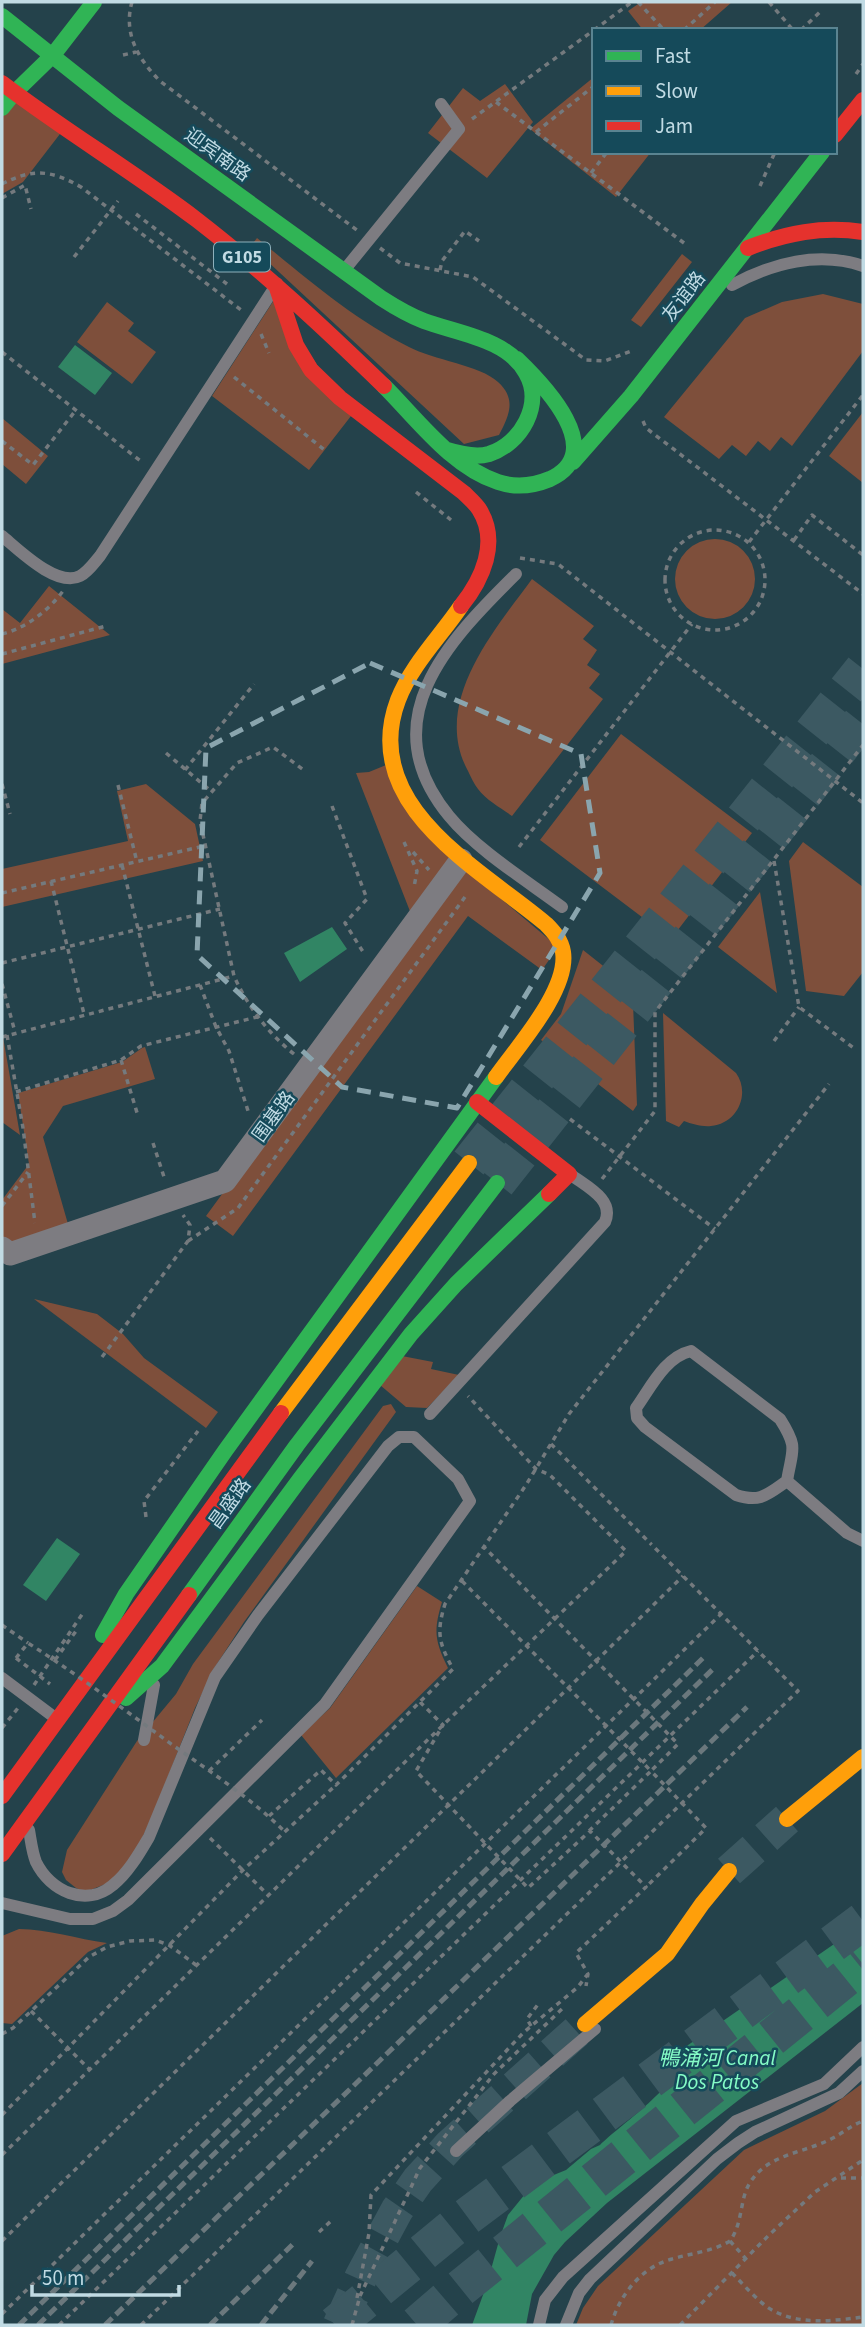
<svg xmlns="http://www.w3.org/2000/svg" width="865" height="2327" viewBox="0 0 865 2327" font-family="'Source Sans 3','Noto Sans SC',sans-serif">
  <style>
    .green { fill: #7e4f3b }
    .water { fill: #318564 }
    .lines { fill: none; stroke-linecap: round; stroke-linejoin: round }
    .secondary-tunnel { stroke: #3c5962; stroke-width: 33; stroke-dasharray: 33 17; stroke-linecap: butt }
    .primary-tunnel { stroke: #3c5962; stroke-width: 37; stroke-dasharray: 37 18; stroke-linecap: butt }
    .highway-tunnel { stroke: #3c5962; stroke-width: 38; stroke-dasharray: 38 19; stroke-linecap: butt }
    .path { stroke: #747a7e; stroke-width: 3.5; stroke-dasharray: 5 5; stroke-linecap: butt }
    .lane { stroke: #7d7c81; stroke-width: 12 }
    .street { stroke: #7d7c81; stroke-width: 23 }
    .fast { stroke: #30b455; stroke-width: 16 }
    .slow { stroke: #ff9f0a; stroke-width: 16 }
    .jam { stroke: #e5322d; stroke-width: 16 }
    .rail { stroke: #6b787d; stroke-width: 5; stroke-dasharray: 10 5; stroke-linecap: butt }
    .path-bridge { stroke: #747a7e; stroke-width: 3.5; stroke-dasharray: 5 5; stroke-linecap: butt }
    .marked { fill: none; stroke: #8aa5ae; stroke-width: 5; stroke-dasharray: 14 9; stroke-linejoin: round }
    .labels { text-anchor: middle; stroke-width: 5; stroke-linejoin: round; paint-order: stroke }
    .shield { fill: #154a5a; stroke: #8db0bb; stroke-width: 2 }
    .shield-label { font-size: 18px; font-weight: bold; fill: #c1dbe4 }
    .street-label { font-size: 19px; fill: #c1dbe4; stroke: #154a5a }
    .water-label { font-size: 21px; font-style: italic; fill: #85fcc6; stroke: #154a5a }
  </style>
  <rect width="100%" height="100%" fill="#24424b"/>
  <path class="green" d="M 641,2 L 732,2 L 700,30 L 643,30 L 628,11 Z
    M 594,77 L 594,152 L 651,152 L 616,197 L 530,129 Z
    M 505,84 L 533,122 L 487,178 L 428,133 L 463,88 L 480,101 Z
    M 14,97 L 63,130 L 23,182 L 2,194 L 2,114 Z
    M 257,238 C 305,277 353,319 409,347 C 433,360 480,365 498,382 C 517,399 509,416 499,435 L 464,444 L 251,246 Z
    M 682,254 L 692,262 L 641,327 L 631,320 Z
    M 823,294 L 863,304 L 863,351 L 792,446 L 781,437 L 770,451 L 758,441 L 746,456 L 732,445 L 719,459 L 664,417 L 745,318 L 782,302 Z
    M 274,300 L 351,416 L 309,470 L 212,396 Z
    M 107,302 L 134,323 L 128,331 L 156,352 L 132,384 L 77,342 Z
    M 863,412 L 863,483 L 829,456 Z
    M 2,418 L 48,456 L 26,484 L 2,464 Z
    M675 579a40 40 0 1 1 80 0a40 40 0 1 1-80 0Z
    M 532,579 L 594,626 L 583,639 L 597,650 L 587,665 L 600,674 L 589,688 L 603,699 L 512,816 C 501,808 486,800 478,789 C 474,784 471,777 468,771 C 431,703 494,631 532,579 Z
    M 49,586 L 110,635 L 2,664 L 2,609 L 20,623 Z
    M 621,734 L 752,833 L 671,939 L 540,840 Z
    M 391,763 L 457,860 L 413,919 L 356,773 L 369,772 Z
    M 146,784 L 195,824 L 203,861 L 2,907 L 2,869 L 128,841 L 117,791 Z
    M 803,842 L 863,887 L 863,972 L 844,996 L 806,991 L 789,861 Z
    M 462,866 L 558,947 L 542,970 L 468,916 L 233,1236 L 206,1216 Z
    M 760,892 L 777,993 L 718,947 Z
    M 583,950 L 640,995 L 633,1003 L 637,1105 L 633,1111 L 541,1040 L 561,1014 Z
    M 663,1013 L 736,1073 C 751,1094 737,1124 711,1126 C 702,1127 692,1124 684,1121 L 679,1127 L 666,1121 Z
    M 2,1031 L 20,1135 L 2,1122 Z
    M 145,1047 L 155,1079 L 63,1106 L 43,1137 L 70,1231 L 2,1244 L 2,1200 L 29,1164 L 18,1093 L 122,1062 L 142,1048 Z
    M 34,1299 L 97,1314 L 123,1334 L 144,1358 L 218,1412 L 206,1428 Z
    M 402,1356 L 433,1362 L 431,1369 L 459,1375 L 427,1408 L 406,1407 L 380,1385 Z
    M 391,1404 L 396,1412 L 244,1622 L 215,1667 L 195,1708 L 154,1812 L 135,1854 L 111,1882 L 85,1892 L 76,1888 L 66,1880 L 62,1872 L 67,1850 L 137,1741 L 176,1694 L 193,1664 L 383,1406 Z
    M 417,1586 L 442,1602 C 433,1632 435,1641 448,1668 L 336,1778 L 301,1735 L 330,1708 Z
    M 19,1929 C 48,1929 77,1939 107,1943 L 88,1952 L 12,2024 L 2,2023 L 2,1936 Z
    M 863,2083 L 863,2325 L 576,2325 L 583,2308 L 598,2286 L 744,2150 L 825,2111 Z"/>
  <path class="water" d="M 75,345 L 112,373 L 95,395 L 58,367 Z
    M 332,927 L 347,949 L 300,982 L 284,953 Z
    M 57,1538 L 80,1554 L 46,1601 L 23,1585 Z
    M 863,1924 L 863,2003 L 607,2203 L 565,2242 L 554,2255 L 532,2294 L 526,2325 L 472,2325 L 487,2284 L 500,2237 L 508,2215 L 534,2183 L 566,2170 L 591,2149 L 600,2145 C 618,2127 676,2087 679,2063 C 680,2059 679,2056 678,2052 Z"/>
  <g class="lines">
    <path class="secondary-tunnel" d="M 729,1871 L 787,1819
      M 339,2325 L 361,2277 L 397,2210 L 418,2180 L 450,2145 L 585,2024"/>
    <path class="primary-tunnel" d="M 469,1163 L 863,669
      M 497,1183 L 863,719"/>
    <path class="highway-tunnel" d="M 335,2325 L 461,2221 L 863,1921
      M 417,2325 L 446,2300 L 863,1964"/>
    <path class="path" d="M 132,2 C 123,33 138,59 160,81 L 358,231
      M 638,2 L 664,30
      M 769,2 L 793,30
      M 594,30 L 632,2
      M 684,30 L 715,2
      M 801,30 L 820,12
      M 123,55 L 136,52
      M 856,74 L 863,64
      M 496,102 L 684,243
      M 472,119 L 594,30
      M 536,132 L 594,86
      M 591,173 L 607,152
      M 2,184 C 33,168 51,170 81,187 L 241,310
      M 760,186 L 775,152
      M 2,198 L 25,185 L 31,209
      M 136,214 L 227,284
      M 380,248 L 400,263 L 473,277 L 586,360 L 605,361 L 631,351
      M 74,257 L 118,201
      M 440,270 L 442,261 L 465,231 L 479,241
      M 261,334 L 269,353
      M 2,352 L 143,463
      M 234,377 L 327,452
      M 643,421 L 646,428 L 863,594
      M 2,441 L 33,465 L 76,410
      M 416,492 L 451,520
      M665 580a50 50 0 1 1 100 0a50 50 0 1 1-100 0Z
      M 794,540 L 812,515 L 863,555
      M 749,542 L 863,395
      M 520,558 L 558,564 L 863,803
      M 2,634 C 26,628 48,611 63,591
      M 2,654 L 106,626
      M 166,753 L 212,792
      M 185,770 L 254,684
      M 2,784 L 10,814
      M 118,785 L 137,862
      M 332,806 L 367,899 L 345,923 L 365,955
      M 404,842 L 417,871 L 414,887
      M 519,847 L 692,624
      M 413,852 L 429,870
      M 774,861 L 799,1007 L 855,1049
      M 122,865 L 155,996
      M 51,881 L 84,1014
      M 2,893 L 204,846
      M 2,963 L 220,909
      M 2,984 L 15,1032
      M 200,985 L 216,1027 L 229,1051 L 249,1114
      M 7,1035 L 23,1128 L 35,1223
      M 2,1037 L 234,976
      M 774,1041 L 799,1007
      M 294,1054 C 268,1033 248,1007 234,976 L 200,821 L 202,803 L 237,763 L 273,747 L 305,771
      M 121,1060 L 138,1116
      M 16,1092 L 121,1060 L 141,1046 L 257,1017
      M 570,1119 L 715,1229
      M 153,1143 L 165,1180
      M 602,1179 L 655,1111 L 655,1012 L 863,745
      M 2,1206 L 28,1172
      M 188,1241 L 238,1208 L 465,897
      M 102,1357 L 188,1241 L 190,1225 L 183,1215
      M 551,1444 L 650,1543
      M 146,1517 L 144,1501 L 198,1431
      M 462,1581 L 651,1771 L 678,1744 L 485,1548
      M 2,1625 L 28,1643
      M 16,1658 L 50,1684
      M 55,1660 L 76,1631
      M 34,1685 L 83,1613
      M 420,1702 L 443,1725 L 416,1771 L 528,1888 L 590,1831 L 646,1887 L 576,1953 L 588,1974 L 586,1986
      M 2,1728 L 18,1708
      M 209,1771 L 262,1720
      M 269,1816 L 321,1770 L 336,1785 L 453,1669 C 439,1643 436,1633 445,1604 L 526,1485 L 569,1414 L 829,1084
      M 589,1831 L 651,1771 L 706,1828 L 646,1887
      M 210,1838 L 268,1895
      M 31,2011 L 89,2069
      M 531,2026 L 527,2019 L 539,2003
      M 2,2034 L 13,2028 L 89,1957 L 107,1947 L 130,1941 L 155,1940 L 169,1945 L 196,1965
      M 2,2115 L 243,1870 L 336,1785
      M 2,2155 L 443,1725 L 626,1551 L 550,1475 L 536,1469 L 468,1396
      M 841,2178 L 863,2178
      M 319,2232 L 331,2221
      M 730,2241 L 746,2259
      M 732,2273 C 743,2284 754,2297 767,2307 C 795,2326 832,2321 863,2317
      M 357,2298 L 369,2233 L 371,2195 L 524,2032 L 578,1987 L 587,1975
      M 352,2325 L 360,2296 L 420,2168 L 494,2074 L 563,2008
      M 611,2325 C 619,2296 641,2267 672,2259 C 692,2253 711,2252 730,2241 C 744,2221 739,2198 751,2181 C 769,2154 804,2153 831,2139 C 843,2133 850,2126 863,2121
      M 680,2325 L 768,2236 L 815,2192 L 863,2160"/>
    <path class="lane" d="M 346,268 L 459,129 L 441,104
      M 732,285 C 772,263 819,251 863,266
      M 2,536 C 19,550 57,588 80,576 C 88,572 94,563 100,556 L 273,290
      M 516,574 C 447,642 371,721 449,816 C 476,849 527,881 562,907
      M 691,1351 L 780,1419 C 799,1449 792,1449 787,1481 C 767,1495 760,1503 736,1495 L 645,1427 L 637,1418 L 636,1408 C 651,1387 665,1357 691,1351 Z
      M 430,1414 L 605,1222 C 615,1199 585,1186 570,1174
      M 787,1481 L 847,1533 L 863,1541
      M 2,1678 L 54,1717
      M 144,1740 L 154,1685
      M 2,1903 L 70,1919 L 93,1919 L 113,1911 L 128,1900 L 325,1704 L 470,1501 L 458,1479 L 414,1437 L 399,1437 L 388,1446 L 258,1615 L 215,1677 L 149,1837 C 139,1854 128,1873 113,1885 C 86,1908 50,1891 36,1862 C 32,1852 31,1841 29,1830
      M 456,2151 L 510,2101 L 595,2029
      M 539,2325 L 545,2300 L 563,2277 L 736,2121 L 824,2084 L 863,2047
      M 566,2325 L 579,2293 L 590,2279 L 717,2159 L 738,2143 L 755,2132 L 839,2093 L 863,2071"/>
    <path class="street" d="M 2,1248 L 10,1254 L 225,1181 L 461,860"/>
    <path class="fast" d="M 2,16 L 118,108 L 381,298 C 395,307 408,315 424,321 C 456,333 508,339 526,373 C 544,404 521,444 489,454 C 475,458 460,454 447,450
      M 2,108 L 14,93 L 53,55 L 94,2
      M 384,386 C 418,420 451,466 498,482 C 516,488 533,486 550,479 C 609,452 544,385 517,359
      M 573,462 L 631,396 L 822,152
      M 189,1595 L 297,1445 L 497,1183
      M 103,1635 L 126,1594 L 225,1451 L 496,1077
      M 126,1698 L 162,1666 L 300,1479 L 411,1334 L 456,1284 L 549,1194"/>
    <path class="slow" d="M 461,606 C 440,637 412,664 398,700 C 358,806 481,869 546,924 C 554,932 561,940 563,952 C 569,990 517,1047 496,1077
      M 281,1413 L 469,1163
      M 787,1819 L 863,1757
      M 585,2024 L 667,1954 L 702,1904 L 729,1871"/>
    <path class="jam" d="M 2,83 C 65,131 134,172 197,220 C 263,271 324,328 384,386
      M 835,135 L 863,100
      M 748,248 C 786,233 822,226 863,232
      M 276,285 L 296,345 L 311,370 L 340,398 L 464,493 C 469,498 475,503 479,509 C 500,542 482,580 461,606
      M 477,1102 L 569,1174 L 549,1194
      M 2,1796 L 281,1413
      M 2,1854 L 189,1595"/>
    <path class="rail" d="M 19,2325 L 703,1658
      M 38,2325 L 713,1669
      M 105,2325 L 747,1707
      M 210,2325 L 293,2244
      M 261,2325 L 312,2261"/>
    <path class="path-bridge" d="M 16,1658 L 28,1643 C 78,1675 126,1711 174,1746 C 212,1773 252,1799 285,1832
      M 2,2241 L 683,1576
      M 2,2314 L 721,1614
      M 59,2325 L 758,1651
      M 141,2325 L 798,1691 L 650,1543"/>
  </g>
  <path class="marked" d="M 370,663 L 581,754 L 600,873 L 457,1108 L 342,1087 L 197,955 L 206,748 Z"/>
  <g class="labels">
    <rect class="shield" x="214" y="242.5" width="56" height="29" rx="5"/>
    <g class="shield-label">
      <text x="242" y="263">G105</text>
    </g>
    <g class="street-label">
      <text transform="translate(218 154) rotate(36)" y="7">迎宾南路</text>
      <text transform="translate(683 296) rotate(-52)" y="7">友谊路</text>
      <text transform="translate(273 1116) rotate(-54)" y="7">围基路</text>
      <text transform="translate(229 1503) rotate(-54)" y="7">昌盛路</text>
    </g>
    <g class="water-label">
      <text x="717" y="2065">鴨涌河 Canal<tspan x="717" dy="24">Dos Patos</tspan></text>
    </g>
  </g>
  <rect width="865" height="2327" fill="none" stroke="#c1dbe4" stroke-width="7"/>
  <rect x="592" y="28" width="245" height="126" fill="#154a5a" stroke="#5a8491" stroke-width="2"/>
  <rect x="606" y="51" width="35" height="10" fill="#30b455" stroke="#5a8491" stroke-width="2"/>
  <text x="655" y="63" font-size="21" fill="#c1dbe4">Fast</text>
  <rect x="606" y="86" width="35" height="10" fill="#ff9f0a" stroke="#5a8491" stroke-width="2"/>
  <text x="655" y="98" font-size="21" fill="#c1dbe4">Slow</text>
  <rect x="606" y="121" width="35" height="10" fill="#e5322d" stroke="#5a8491" stroke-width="2"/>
  <text x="655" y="133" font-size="21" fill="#c1dbe4">Jam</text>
  <path d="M32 2285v10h147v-10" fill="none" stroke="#c1dbe4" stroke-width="3.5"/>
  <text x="42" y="2285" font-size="21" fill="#c1dbe4" stroke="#154a5a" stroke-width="5" paint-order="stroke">50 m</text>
</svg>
